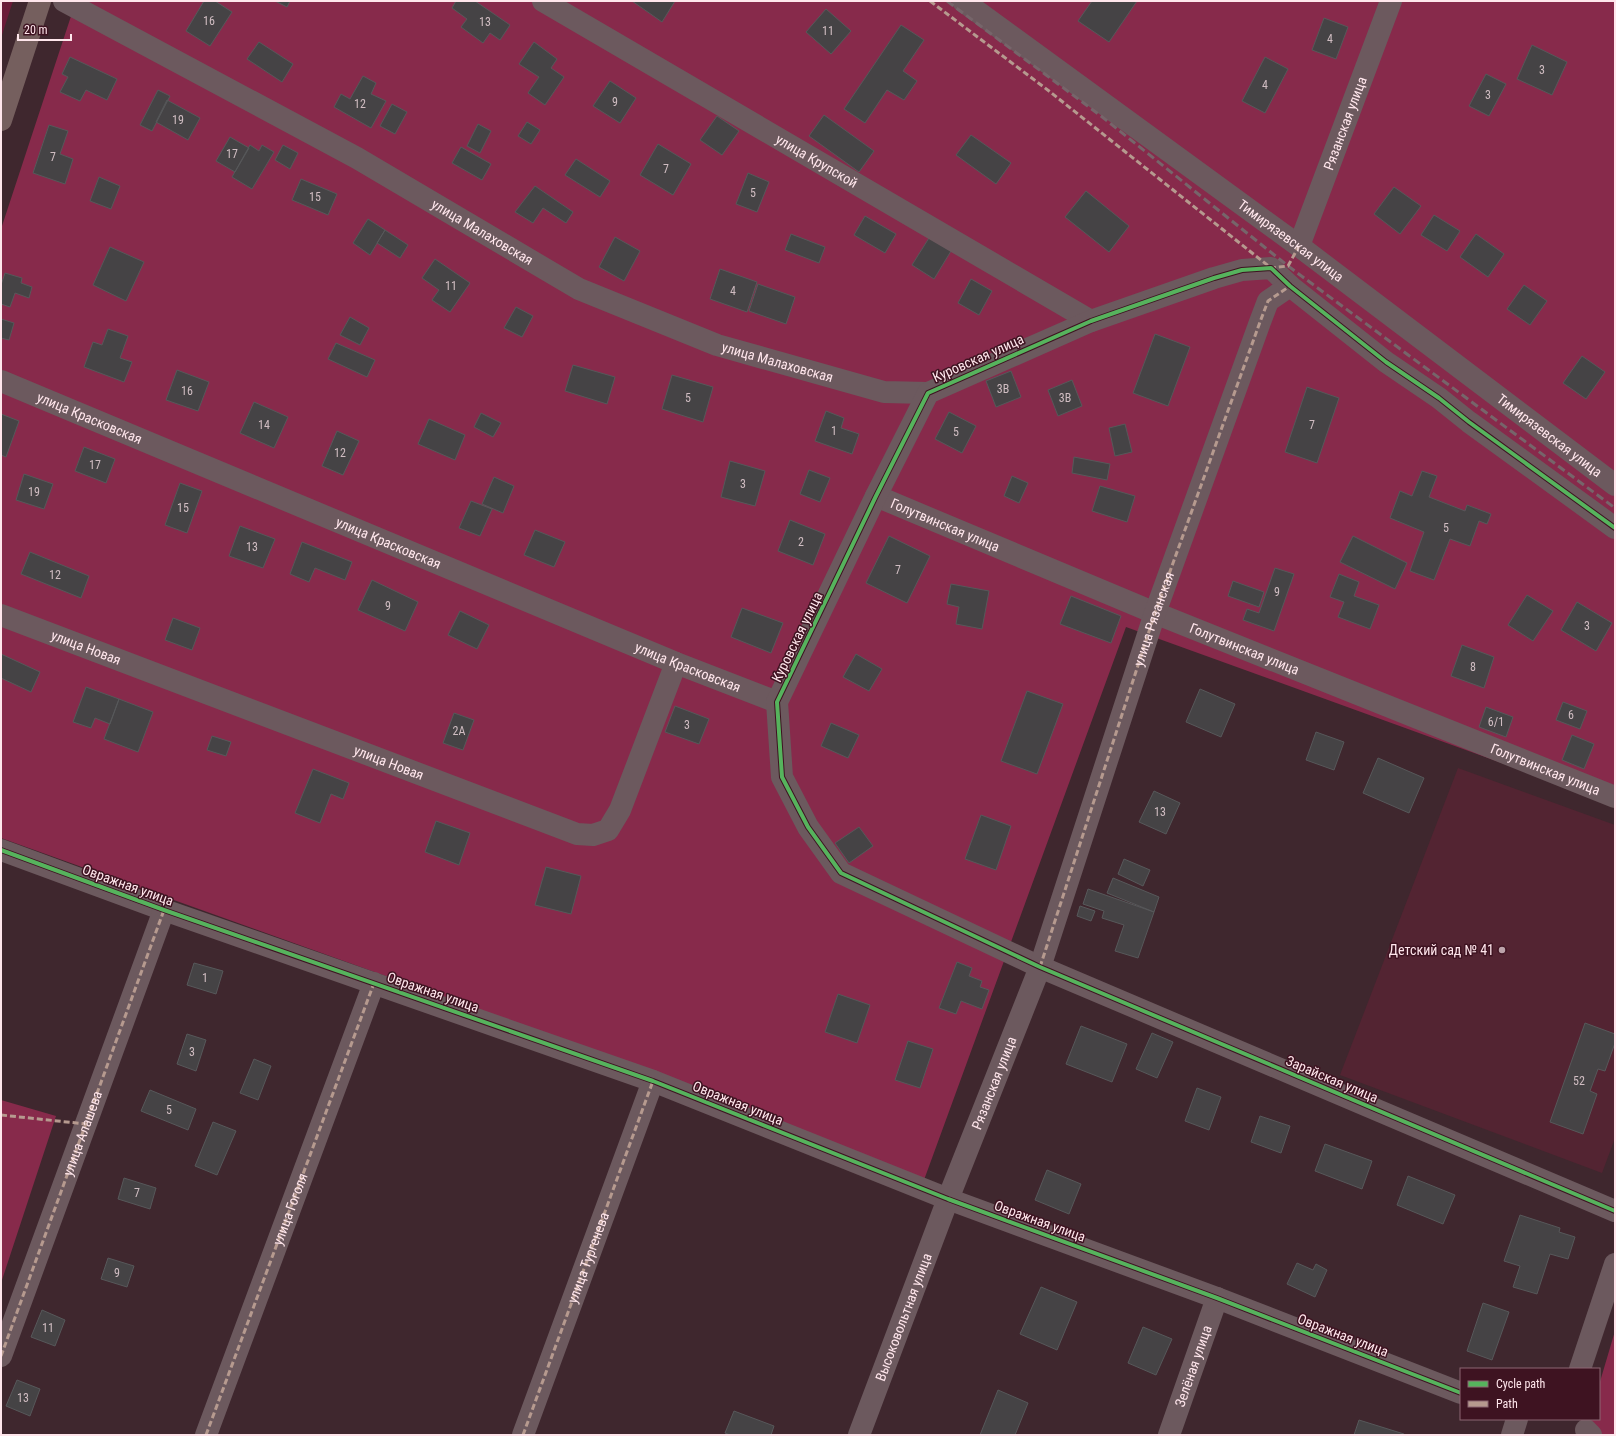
<svg xmlns="http://www.w3.org/2000/svg" width="1616" height="1436" viewBox="0 0 1616 1436" font-family="'Roboto Condensed',sans-serif">
  <style>
    .built { fill: #532432 }
    .green { fill: #6b1a38 }
    .forest { fill: #872a4b }
    .building { fill: #454345; stroke: #57585a }
    .lines { fill: none; stroke-linecap: round; stroke-linejoin: round }
    .minor { stroke: #6c595e; stroke-width: 22 }
    .major { stroke: #755f5e; stroke-width: 22 }
    .rail { stroke: #76656a; stroke-width: 3; stroke-dasharray: 8 4; stroke-linecap: butt }
    .quiet { stroke: #b69a8f; stroke-width: 3; stroke-dasharray: 6 3; stroke-linecap: butt }
    .cycleway-casing { stroke: #3e1321; stroke-width: 6 }
    .cycleway { stroke: #56b35d; stroke-width: 4 }
    .poi-dot { fill: #bca3aa; stroke: #3e1321; stroke-width: 1.5 }
    .labels { text-anchor: middle; stroke-width: 3; stroke-linejoin: round; paint-order: stroke }
    .number-label { font-size: 12px; fill: #d0bdc2 }
    .street-label { font-size: 14px; fill: #ffe6ec; stroke: #3e1321 }
    .poi-label { font-size: 14px; fill: #ffe6ec; stroke: #3e1321; text-anchor: end }
  </style>
  <rect width="100%" height="100%" fill="#3f272e"/>
  <path class="built" d="M 1458,768 L 1615,825 L 1615,1138 L 1602,1173 L 1340,1075 Z"/>
  <path class="green" d="M 1,1 L 13,1 L 1,38 Z"/>
  <path class="forest" d="M 76,1 L 1615,1 L 1615,804 L 1126,627 L 924,1180 L 589,1049 L 1,838 L 1,229 Z
    M 1,1100 L 56,1116 L 1,1283 Z
    M 1615,1331 L 1615,1435 L 1584,1435 L 1589,1419 L 1599,1419 L 1599,1385 Z"/>
  <path class="building" d="M 204,1 L 215,1 L 232,12 L 210,46 L 186,31 Z
    M 275,1 L 290,1 L 287,7 Z
    M 456,1 L 475,1 L 510,25 L 500,40 L 490,33 L 483,43 L 461,27 L 467,19 L 452,8 Z
    M 632,1 L 675,1 L 662,22 Z
    M 1092,1 L 1137,1 L 1109,42 L 1078,21 Z
    M 826,9 L 851,31 L 831,54 L 806,32 Z
    M 1324,18 L 1348,27 L 1336,59 L 1312,50 Z
    M 901,25 L 924,40 L 903,71 L 917,81 L 904,100 L 887,90 L 865,123 L 844,109 Z
    M 259,42 L 293,64 L 282,82 L 247,59 Z
    M 534,42 L 557,59 L 551,68 L 564,77 L 545,105 L 528,93 L 539,77 L 519,64 Z
    M 1532,45 L 1567,62 L 1552,95 L 1517,79 Z
    M 70,57 L 117,79 L 107,100 L 86,90 L 80,101 L 60,92 L 68,77 L 62,74 Z
    M 1265,57 L 1288,69 L 1265,113 L 1242,101 Z
    M 1486,74 L 1506,84 L 1489,116 L 1469,106 Z
    M 363,76 L 376,83 L 371,94 L 386,101 L 371,128 L 334,107 L 341,94 L 350,99 Z
    M 610,81 L 636,98 L 620,123 L 593,106 Z
    M 158,90 L 170,96 L 152,131 L 140,125 Z
    M 167,100 L 200,118 L 188,140 L 156,122 Z
    M 392,104 L 407,112 L 395,134 L 380,126 Z
    M 824,115 L 874,151 L 859,172 L 809,136 Z
    M 717,116 L 739,131 L 722,155 L 700,140 Z
    M 527,122 L 540,130 L 531,144 L 518,136 Z
    M 478,124 L 491,131 L 480,153 L 467,146 Z
    M 49,125 L 68,131 L 60,154 L 73,159 L 65,184 L 33,173 Z
    M 971,135 L 1011,163 L 996,184 L 956,155 Z
    M 230,137 L 249,148 L 235,172 L 216,161 Z
    M 658,144 L 691,164 L 673,195 L 640,175 Z
    M 250,145 L 259,151 L 262,145 L 274,152 L 252,189 L 232,177 Z
    M 283,145 L 298,153 L 290,169 L 275,160 Z
    M 461,147 L 491,164 L 482,180 L 452,163 Z
    M 576,159 L 610,181 L 600,197 L 565,175 Z
    M 748,173 L 769,182 L 757,212 L 736,204 Z
    M 99,177 L 120,186 L 111,209 L 90,201 Z
    M 301,179 L 337,194 L 328,215 L 292,200 Z
    M 535,186 L 573,212 L 566,223 L 543,208 L 533,223 L 515,212 Z
    M 1394,187 L 1421,206 L 1400,234 L 1374,214 Z
    M 1086,191 L 1129,226 L 1109,252 L 1065,217 Z
    M 1434,215 L 1460,231 L 1447,251 L 1421,235 Z
    M 865,216 L 896,234 L 885,253 L 854,235 Z
    M 368,219 L 385,230 L 370,255 L 353,243 Z
    M 385,230 L 408,245 L 400,258 L 377,243 Z
    M 791,234 L 825,247 L 819,263 L 785,250 Z
    M 1476,234 L 1504,254 L 1488,277 L 1460,257 Z
    M 615,237 L 640,251 L 624,281 L 599,267 Z
    M 929,238 L 951,251 L 934,279 L 912,265 Z
    M 110,247 L 144,262 L 126,301 L 93,285 Z
    M 435,259 L 470,283 L 450,312 L 432,300 L 439,290 L 422,278 Z
    M 720,269 L 757,282 L 747,312 L 710,299 Z
    M 5,273 L 22,278 L 21,283 L 32,287 L 29,298 L 15,293 L 10,307 L 1,304 L 1,285 Z
    M 971,279 L 992,291 L 979,315 L 958,303 Z
    M 758,284 L 795,297 L 786,324 L 749,311 Z
    M 1524,285 L 1547,301 L 1530,325 L 1507,309 Z
    M 516,307 L 533,316 L 522,337 L 504,328 Z
    M 350,317 L 369,328 L 360,345 L 340,335 Z
    M 1,319 L 14,323 L 9,340 L 1,338 Z
    M 108,329 L 128,336 L 120,358 L 132,362 L 124,382 L 84,367 L 93,342 L 102,345 Z
    M 1155,334 L 1190,347 L 1168,406 L 1133,393 Z
    M 336,343 L 375,360 L 367,377 L 328,359 Z
    M 1582,356 L 1605,372 L 1586,399 L 1563,383 Z
    M 573,365 L 615,377 L 607,404 L 565,391 Z
    M 177,370 L 209,382 L 198,411 L 166,400 Z
    M 1011,371 L 1021,397 L 996,407 L 986,381 Z
    M 672,375 L 713,387 L 703,422 L 662,409 Z
    M 1072,380 L 1082,406 L 1058,416 L 1048,390 Z
    M 1307,387 L 1339,398 L 1317,463 L 1285,452 Z
    M 254,402 L 288,417 L 274,448 L 240,433 Z
    M 826,411 L 844,418 L 841,428 L 859,434 L 852,454 L 815,441 Z
    M 949,412 L 976,426 L 962,453 L 935,439 Z
    M 481,413 L 501,423 L 493,437 L 474,427 Z
    M 1,414 L 19,421 L 6,457 L 1,455 Z
    M 429,419 L 465,435 L 455,460 L 418,444 Z
    M 1125,424 L 1132,452 L 1115,456 L 1109,428 Z
    M 337,431 L 359,441 L 343,475 L 322,466 Z
    M 84,447 L 115,459 L 106,483 L 75,471 Z
    M 1074,457 L 1110,464 L 1107,480 L 1072,473 Z
    M 730,461 L 765,471 L 755,506 L 721,497 Z
    M 809,470 L 830,478 L 820,502 L 800,494 Z
    M 1422,471 L 1437,476 L 1429,497 L 1465,511 L 1467,505 L 1491,514 L 1487,524 L 1479,521 L 1470,546 L 1450,539 L 1434,580 L 1410,571 L 1424,532 L 1390,518 L 1400,491 L 1412,496 Z
    M 24,474 L 53,484 L 44,509 L 16,500 Z
    M 1012,476 L 1028,483 L 1019,503 L 1004,496 Z
    M 494,477 L 514,486 L 503,513 L 482,504 Z
    M 180,483 L 202,491 L 187,533 L 165,525 Z
    M 1100,486 L 1135,496 L 1127,522 L 1092,511 Z
    M 471,501 L 492,509 L 480,536 L 459,528 Z
    M 790,520 L 825,534 L 813,565 L 778,551 Z
    M 240,526 L 275,539 L 263,568 L 229,556 Z
    M 535,530 L 565,542 L 554,567 L 524,555 Z
    M 889,536 L 930,556 L 907,603 L 866,583 Z
    M 1353,536 L 1407,563 L 1395,589 L 1340,562 Z
    M 302,542 L 352,562 L 345,580 L 315,568 L 309,582 L 290,574 Z
    M 30,552 L 89,576 L 81,598 L 21,574 Z
    M 1275,568 L 1294,574 L 1274,631 L 1243,620 L 1247,609 L 1259,613 Z
    M 1339,574 L 1359,582 L 1354,596 L 1379,605 L 1370,629 L 1338,617 L 1344,602 L 1330,597 Z
    M 372,580 L 418,602 L 405,631 L 358,610 Z
    M 1233,581 L 1264,592 L 1259,607 L 1228,596 Z
    M 951,584 L 989,591 L 982,629 L 956,624 L 959,607 L 947,604 Z
    M 1527,595 L 1553,611 L 1533,641 L 1508,625 Z
    M 1071,596 L 1121,616 L 1111,643 L 1060,624 Z
    M 1577,602 L 1612,623 L 1596,651 L 1561,630 Z
    M 742,608 L 783,623 L 771,653 L 731,637 Z
    M 460,611 L 489,625 L 477,649 L 448,635 Z
    M 173,618 L 200,628 L 192,650 L 165,640 Z
    M 1462,645 L 1494,657 L 1484,688 L 1451,676 Z
    M 1,654 L 40,672 L 31,692 L 1,678 Z
    M 856,654 L 882,669 L 869,691 L 843,677 Z
    M 86,687 L 119,699 L 110,724 L 95,718 L 91,728 L 73,722 Z
    M 1200,689 L 1235,704 L 1221,737 L 1186,722 Z
    M 1027,691 L 1063,704 L 1037,774 L 1001,761 Z
    M 119,699 L 153,712 L 138,752 L 104,739 Z
    M 1563,702 L 1587,711 L 1580,729 L 1556,720 Z
    M 675,706 L 709,719 L 699,744 L 665,732 Z
    M 1486,707 L 1513,717 L 1506,737 L 1479,727 Z
    M 454,713 L 474,720 L 463,750 L 443,743 Z
    M 831,723 L 859,735 L 848,758 L 821,746 Z
    M 1316,732 L 1344,742 L 1334,770 L 1306,760 Z
    M 1572,735 L 1594,744 L 1584,769 L 1562,760 Z
    M 212,736 L 231,742 L 226,756 L 207,750 Z
    M 1378,758 L 1424,778 L 1409,813 L 1363,793 Z
    M 313,769 L 349,783 L 343,799 L 331,794 L 320,823 L 295,813 Z
    M 1154,791 L 1180,803 L 1166,834 L 1139,822 Z
    M 981,815 L 1011,826 L 996,870 L 965,859 Z
    M 436,821 L 470,833 L 459,865 L 425,852 Z
    M 859,827 L 873,846 L 849,863 L 835,843 Z
    M 1124,859 L 1150,870 L 1143,886 L 1118,874 Z
    M 546,867 L 581,876 L 571,914 L 535,905 Z
    M 1113,878 L 1159,897 L 1154,912 L 1107,893 Z
    M 1088,889 L 1154,912 L 1138,958 L 1115,951 L 1124,925 L 1102,918 L 1104,911 L 1083,904 Z
    M 1080,906 L 1095,911 L 1091,921 L 1077,916 Z
    M 957,962 L 972,968 L 969,976 L 982,981 L 980,987 L 989,990 L 982,1009 L 961,1001 L 956,1014 L 939,1008 Z
    M 194,963 L 223,971 L 216,994 L 187,985 Z
    M 838,994 L 870,1005 L 857,1043 L 825,1032 Z
    M 1585,1023 L 1615,1034 L 1615,1043 L 1605,1071 L 1598,1069 L 1590,1091 L 1597,1094 L 1583,1134 L 1550,1122 Z
    M 1081,1026 L 1127,1044 L 1112,1082 L 1066,1064 Z
    M 1152,1033 L 1173,1042 L 1157,1078 L 1136,1069 Z
    M 187,1034 L 206,1040 L 196,1071 L 177,1064 Z
    M 908,1041 L 933,1049 L 920,1088 L 895,1080 Z
    M 254,1059 L 271,1066 L 258,1100 L 240,1093 Z
    M 1197,1088 L 1221,1097 L 1209,1130 L 1185,1121 Z
    M 150,1090 L 196,1109 L 188,1130 L 141,1111 Z
    M 1260,1116 L 1290,1126 L 1281,1153 L 1251,1142 Z
    M 213,1122 L 236,1131 L 217,1175 L 195,1166 Z
    M 1325,1144 L 1372,1161 L 1362,1189 L 1315,1171 Z
    M 1047,1170 L 1081,1184 L 1069,1214 L 1035,1200 Z
    M 1408,1176 L 1455,1195 L 1443,1224 L 1397,1205 Z
    M 124,1178 L 156,1188 L 150,1209 L 118,1199 Z
    M 1520,1215 L 1560,1228 L 1559,1232 L 1575,1237 L 1568,1259 L 1550,1254 L 1537,1294 L 1513,1287 L 1520,1266 L 1504,1261 Z
    M 108,1258 L 134,1266 L 127,1287 L 101,1279 Z
    M 1297,1263 L 1313,1270 L 1316,1264 L 1327,1270 L 1315,1297 L 1287,1284 Z
    M 1041,1287 L 1077,1302 L 1057,1350 L 1020,1334 Z
    M 1483,1303 L 1509,1312 L 1492,1360 L 1467,1351 Z
    M 42,1310 L 65,1320 L 55,1346 L 31,1337 Z
    M 1143,1327 L 1172,1339 L 1156,1375 L 1128,1363 Z
    M 17,1380 L 40,1389 L 30,1416 L 6,1406 Z
    M 998,1390 L 1028,1403 L 1015,1435 L 980,1435 Z
    M 734,1411 L 774,1426 L 771,1435 L 730,1435 L 725,1433 Z
    M 1359,1420 L 1404,1434 L 1404,1435 L 1354,1435 Z"/>
  <g class="lines">
    <g class="minor">
      <path id="s1" d="M 64,1 L 357,158 L 579,289 L 717,345 L 884,392 L 928,393"/>
      <path id="s2" d="M 543,1 L 1091,321"/>
      <path id="s3" d="M 963,1 L 1299,246 L 1615,485"/>
      <path id="s4" d="M 1299,246 L 1391,1"/>
      <path id="s5" d="M 1,381 L 676,663 L 777,702"/>
      <path id="s6" d="M 876,496 L 1155,613 L 1615,797"/>
      <path d="M 1615,528 L 1469,422 L 1439,398 L 1386,362 L 1290,286 L 1271,268 L 1242,270 L 1214,278 L 1091,321 L 928,393 L 876,496 L 777,702 L 782,777 L 808,827 L 841,873 L 1040,967 L 1615,1211"/>
      <path id="s7" d="M 1,615 L 577,834 L 593,835 L 608,830 L 620,810 L 676,663"/>
      <path d="M 1,850 L 164,910 L 653,1081 L 948,1199 L 1217,1298 L 1461,1393"/>
      <path d="M 1,1356 L 164,910"/>
      <path d="M 1580,1369 L 1615,1264"/>
      <path d="M 1586,1430 L 1591,1435"/>
      <path d="M 206,1435 L 374,983"/>
      <path d="M 523,1435 L 653,1081"/>
      <path id="s8" d="M 859,1435 L 948,1199 L 1040,967 L 1155,613 L 1260,322 L 1268,301 L 1290,286"/>
      <path id="s9" d="M 1169,1435 L 1217,1298"/>
      <path d="M 1512,1435 L 1517,1419"/>
    </g>
    <path class="major" d="M 1,120 L 40,1"/>
    <path class="rail" d="M 947,1 L 1101,116 L 1288,266 L 1615,508"/>
    <g class="quiet">
      <path d="M 930,1 L 1049,91 L 1271,268 L 1288,266 L 1299,246"/>
      <path id="s10" d="M 1040,967 L 1155,613 L 1260,322 L 1268,301 L 1290,286"/>
      <path d="M 1,1115 L 86,1124"/>
      <path id="s11" d="M 1,1356 L 164,910"/>
      <path id="s12" d="M 206,1435 L 374,983"/>
      <path id="s13" d="M 523,1435 L 653,1081"/>
    </g>
    <defs>
      <path id="cycleway" d="M 1615,528 L 1469,422 L 1439,398 L 1386,362 L 1290,286 L 1271,268 L 1242,270 L 1214,278 L 1091,321 L 928,393 L 876,496 L 777,702 L 782,777 L 808,827 L 841,873 L 1040,967 L 1615,1211
        M 1,850 L 164,910 L 653,1081 L 948,1199 L 1217,1298 L 1461,1393"/>
    </defs>
    <use href="#cycleway" class="cycleway-casing"/>
    <use href="#cycleway" class="cycleway"/>
  </g>
  <circle class="poi-dot" cx="1502" cy="950" r="4"/>
  <g class="labels">
    <g class="number-label">
      <text x="209" y="25">16</text>
      <text x="485" y="26">13</text>
      <text x="828" y="35">11</text>
      <text x="1330" y="43">4</text>
      <text x="1542" y="74">3</text>
      <text x="1265" y="89">4</text>
      <text x="1488" y="99">3</text>
      <text x="615" y="106">9</text>
      <text x="360" y="108">12</text>
      <text x="178" y="124">19</text>
      <text x="232" y="158">17</text>
      <text x="53" y="161">7</text>
      <text x="666" y="173">7</text>
      <text x="753" y="197">5</text>
      <text x="315" y="201">15</text>
      <text x="451" y="290">11</text>
      <text x="733" y="295">4</text>
      <text x="1003" y="393">3В</text>
      <text x="187" y="395">16</text>
      <text x="688" y="402">5</text>
      <text x="1065" y="402">3В</text>
      <text x="264" y="429">14</text>
      <text x="1312" y="429">7</text>
      <text x="834" y="435">1</text>
      <text x="956" y="436">5</text>
      <text x="340" y="457">12</text>
      <text x="95" y="469">17</text>
      <text x="743" y="488">3</text>
      <text x="34" y="496">19</text>
      <text x="183" y="512">15</text>
      <text x="1446" y="532">5</text>
      <text x="801" y="546">2</text>
      <text x="252" y="551">13</text>
      <text x="898" y="574">7</text>
      <text x="55" y="579">12</text>
      <text x="1277" y="596">9</text>
      <text x="388" y="610">9</text>
      <text x="1587" y="630">3</text>
      <text x="1473" y="671">8</text>
      <text x="1571" y="719">6</text>
      <text x="1496" y="726">6/1</text>
      <text x="687" y="729">3</text>
      <text x="459" y="735">2А</text>
      <text x="1160" y="816">13</text>
      <text x="205" y="982">1</text>
      <text x="192" y="1056">3</text>
      <text x="1579" y="1085">52</text>
      <text x="169" y="1114">5</text>
      <text x="137" y="1197">7</text>
      <text x="117" y="1277">9</text>
      <text x="48" y="1332">11</text>
      <text x="23" y="1402">13</text>
    </g>
    <g class="street-label">
      <text dy="5" stroke="none"><textPath href="#s4" startOffset="131">Рязанская улица</textPath></text>
      <text dy="5" stroke="none"><textPath href="#s2" startOffset="317">улица Крупской</textPath></text>
      <text dy="5" stroke="none"><textPath href="#s1" startOffset="478">улица Малаховская</textPath></text>
      <text dy="5" stroke="none"><textPath href="#s3" startOffset="406">Тимирязевская улица</textPath></text>
      <text transform="translate(978 358) rotate(-24)" y="5">Куровская улица</text>
      <text dy="5" stroke="none"><textPath href="#s1" startOffset="802">улица Малаховская</textPath></text>
      <text dy="5" stroke="none"><textPath href="#s5" startOffset="96">улица Красковская</textPath></text>
      <text dy="5" stroke="none"><textPath href="#s3" startOffset="730">Тимирязевская улица</textPath></text>
      <text dy="5" stroke="none"><textPath href="#s6" startOffset="75">Голутвинская улица</textPath></text>
      <text dy="5" stroke="none"><textPath href="#s5" startOffset="420">улица Красковская</textPath></text>
      <text dy="5" stroke="none"><textPath href="#s10" startOffset="366">улица Рязанская</textPath></text>
      <text transform="translate(797 637) rotate(-64)" y="5">Куровская улица</text>
      <text dy="5" stroke="none"><textPath href="#s7" startOffset="91">улица Новая</textPath></text>
      <text dy="5" stroke="none"><textPath href="#s6" startOffset="399">Голутвинская улица</textPath></text>
      <text dy="5" stroke="none"><textPath href="#s5" startOffset="744">улица Красковская</textPath></text>
      <text dy="5" stroke="none"><textPath href="#s7" startOffset="415">улица Новая</textPath></text>
      <text dy="5" stroke="none"><textPath href="#s6" startOffset="723">Голутвинская улица</textPath></text>
      <text transform="translate(128 885) rotate(20)" y="5">Овражная улица</text>
      <text transform="translate(433 992) rotate(19)" y="5">Овражная улица</text>
      <text transform="translate(1332 1079) rotate(23)" y="5">Зарайская улица</text>
      <text dy="5" stroke="none"><textPath href="#s8" startOffset="377">Рязанская улица</textPath></text>
      <text transform="translate(738 1103) rotate(22)" y="5">Овражная улица</text>
      <text dy="5" stroke="none"><textPath href="#s11" startOffset="237">улица Алашева</textPath></text>
      <text dy="5" stroke="none"><textPath href="#s12" startOffset="241">улица Гоголя</textPath></text>
      <text transform="translate(1040 1221) rotate(20)" y="5">Овражная улица</text>
      <text dy="5" stroke="none"><textPath href="#s13" startOffset="189">улица Тургенева</textPath></text>
      <text dy="5" stroke="none"><textPath href="#s8" startOffset="126">Высоковольтная улица</textPath></text>
      <text transform="translate(1343 1335) rotate(21)" y="5">Овражная улица</text>
      <text dy="5" stroke="none"><textPath href="#s9" startOffset="73">Зелёная улица</textPath></text>
    </g>
    <g class="poi-label">
      <text x="1494" y="955">Детский сад № 41</text>
    </g>
  </g>
  <rect width="1616" height="1436" fill="none" stroke="#ffe6ec" stroke-width="4"/>
  <rect x="1460" y="1368" width="140" height="52" fill="#3e1321" stroke="#8b6772"/>
  <rect x="1468" y="1381" width="20" height="6" fill="#56b35d" stroke="#8b6772"/>
  <text x="1496" y="1388" font-size="12" fill="#ffe6ec">Cycle path</text>
  <rect x="1468" y="1401" width="20" height="6" fill="#b69a8f" stroke="#8b6772"/>
  <text x="1496" y="1408" font-size="12" fill="#ffe6ec">Path</text>
  <path d="M18 34v6h53v-6" fill="none" stroke="#ffe6ec" stroke-width="2"/>
  <text x="24" y="34" font-size="12" fill="#ffe6ec" stroke="#3e1321" stroke-width="3" paint-order="stroke">20 m</text>
</svg>
